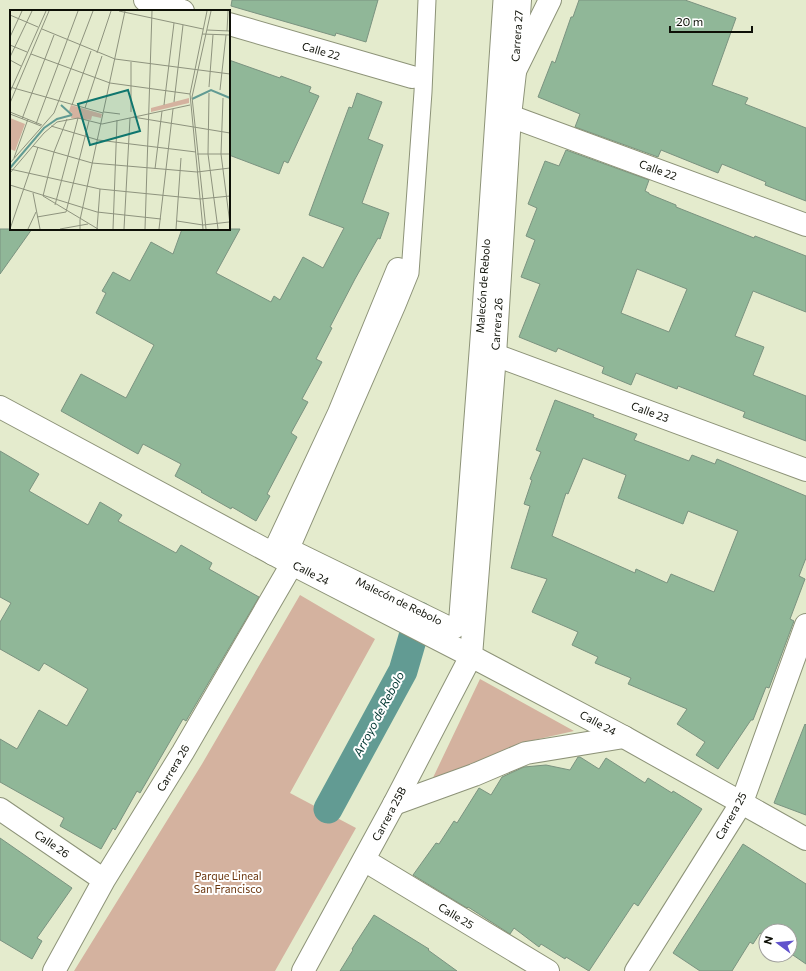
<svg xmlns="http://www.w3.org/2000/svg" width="806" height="971" viewBox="0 0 806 971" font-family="Commissioner,sans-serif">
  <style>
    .green { fill: #d4b29f }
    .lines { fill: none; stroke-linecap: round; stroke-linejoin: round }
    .canal { stroke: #629b93; stroke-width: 29 }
    .building { fill: #90b798; stroke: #7b9380; fill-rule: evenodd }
    .pedestrian-casing { stroke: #8d9378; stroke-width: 19 }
    .minor-casing { stroke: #8d9378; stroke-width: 24 }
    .tertiary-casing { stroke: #8d9378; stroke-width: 24 }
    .pedestrian { stroke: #fff; stroke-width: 17 }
    .minor { stroke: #fff; stroke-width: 22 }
    .tertiary { stroke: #fff; stroke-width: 22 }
    .labels { text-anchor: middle; stroke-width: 4; stroke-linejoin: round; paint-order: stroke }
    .street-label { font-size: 11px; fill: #0e1007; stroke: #fff }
    .park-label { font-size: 11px; fill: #6a350d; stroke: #fff }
    .water-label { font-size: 12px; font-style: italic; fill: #003630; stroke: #fff }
    .inset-river { fill: none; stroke: #629b93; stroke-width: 2 }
    .inset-road { fill: none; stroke: #8e937e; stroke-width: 1 }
    .view { fill: #0f766e; fill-opacity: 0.15; stroke: #0f766e; stroke-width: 2 }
    .inset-edge { fill: none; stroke: #0e1007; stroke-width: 2 }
  </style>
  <rect width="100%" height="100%" fill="#e4ebcd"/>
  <path class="green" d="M 300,595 L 375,639 L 290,793 L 356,828 L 275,971 L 74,971 L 202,764 Z
    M 480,679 L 574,731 L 521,743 L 430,784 Z"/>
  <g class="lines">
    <path class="canal" d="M 328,809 L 403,671 L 419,616"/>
  </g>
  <path class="building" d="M 232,0 L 378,0 L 366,42 L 336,33 L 335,36 L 231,6 Z
    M 579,0 L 685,0 L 736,18 L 712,85 L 748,98 L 745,104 L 806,128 L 806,201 L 765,185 L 766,182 L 722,164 L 718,173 L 661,150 L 658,157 L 575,127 L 580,114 L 538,97 L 552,61 L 555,63 L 571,17 L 573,17 Z
    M 229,60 L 280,78 L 281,76 L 311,87 L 309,92 L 319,96 L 288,163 L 284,161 L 279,174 L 229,155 Z
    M 357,93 L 382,102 L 368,139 L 383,145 L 362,203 L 389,213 L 380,239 L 378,238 L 355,279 L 330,327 L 332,328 L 316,359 L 322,362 L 302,399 L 308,402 L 291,433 L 297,437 L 267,494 L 270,496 L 256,521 L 232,507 L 231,509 L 201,492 L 202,491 L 175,476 L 181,464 L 143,444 L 138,454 L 61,411 L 81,374 L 126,398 L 154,345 L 96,313 L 106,293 L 102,291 L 113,272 L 130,281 L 151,242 L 173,254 L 182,229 L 240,229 L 216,273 L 271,302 L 274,296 L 280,300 L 303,257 L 323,268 L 344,228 L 309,215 L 349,107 L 352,108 Z
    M 566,150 L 649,180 L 645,191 L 649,193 L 649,194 L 676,205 L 676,207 L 754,238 L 755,236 L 806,256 L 806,312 L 753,291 L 735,336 L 764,347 L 753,375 L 806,396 L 806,441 L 743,417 L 745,412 L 678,386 L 677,389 L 636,373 L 631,385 L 602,373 L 604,367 L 558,348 L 556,352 L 519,337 L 540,284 L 521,277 L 535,240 L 526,236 L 537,208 L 528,204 L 545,161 L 559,166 ZM 637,269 L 687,289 L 669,332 L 621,313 Z
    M 0,229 L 32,229 L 0,274 Z
    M 555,400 L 594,415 L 593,417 L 637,434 L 634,440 L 689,461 L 692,455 L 715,464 L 717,459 L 806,496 L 806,558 L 799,576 L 805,579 L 790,619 L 794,621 L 769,688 L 766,687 L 753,720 L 751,720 L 718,769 L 696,755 L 705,742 L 677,724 L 687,709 L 628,684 L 631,678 L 595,663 L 598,657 L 572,645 L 578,632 L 532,612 L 547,579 L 511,568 L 530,506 L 524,504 L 532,480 L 530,479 L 541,452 L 536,450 ZM 583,458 L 626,475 L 618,498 L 683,524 L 688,511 L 738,531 L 714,592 L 671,574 L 667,583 L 636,569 L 635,573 L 552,536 L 566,493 L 568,494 Z
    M 0,451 L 39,474 L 29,491 L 88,525 L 100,502 L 122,515 L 118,521 L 176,553 L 181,545 L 212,563 L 209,569 L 259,597 L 186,721 L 183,719 L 140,793 L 137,791 L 115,830 L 113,828 L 101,849 L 60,826 L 64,818 L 0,782 L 0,739 L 17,749 L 39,710 L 67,726 L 88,689 L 44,663 L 39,671 L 0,649 L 0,622 L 11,603 L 0,597 Z
    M 805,724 L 806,725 L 806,815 L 774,803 Z
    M 578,757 L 580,757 L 599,769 L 606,758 L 645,783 L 648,778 L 672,793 L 673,791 L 702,809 L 638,906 L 634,903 L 589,971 L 566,957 L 565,959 L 541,944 L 539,947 L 514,928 L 510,934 L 468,907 L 467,908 L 413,875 L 436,843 L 439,844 L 454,821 L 457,823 L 479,788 L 491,795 L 502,777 L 524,767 L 546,765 L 570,770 Z
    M 0,838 L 72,888 L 37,938 L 42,941 L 32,959 L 0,940 Z
    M 743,844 L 806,884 L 806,964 L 790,953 L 790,931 L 766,931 L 766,938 L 760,933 L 753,944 L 750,942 L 732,971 L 700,971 L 673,953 Z
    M 374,915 L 429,949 L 428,950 L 457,971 L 340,971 L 353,950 L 352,949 Z"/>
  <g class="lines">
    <defs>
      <path id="pedestrian" d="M 427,0 L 423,92 L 410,273 L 397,305 L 291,548 L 457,629 L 480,326 L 502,0"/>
      <path id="minor" d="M 145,0 L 183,11
        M 229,24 L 412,77
        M 515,71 L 550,0
        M 510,116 L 806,225
        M 495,355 L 806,470
        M 273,554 L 339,413 L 398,269
        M 394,804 L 474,775 L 526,753 L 624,737
        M 0,809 L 104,880
        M 364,860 L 548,971
        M 54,971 L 104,880 L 183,752 L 292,564
        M 636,971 L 742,802 L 806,625"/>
      <path id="tertiary" d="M 0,407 L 292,564 L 471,656 L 624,737 L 806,839
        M 303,971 L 394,804 L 471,656 L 495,355 L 510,116 L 515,72 L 520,0"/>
    </defs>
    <use href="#pedestrian" class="pedestrian-casing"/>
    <use href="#minor" class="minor-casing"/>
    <use href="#tertiary" class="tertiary-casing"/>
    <use href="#pedestrian" class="pedestrian"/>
    <use href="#minor" class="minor"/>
    <use href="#tertiary" class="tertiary"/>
  </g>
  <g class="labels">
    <g class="street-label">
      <text transform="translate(517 36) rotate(-86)" y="4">Carrera 27</text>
      <text transform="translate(321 51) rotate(16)" y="4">Calle 22</text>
      <text transform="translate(658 170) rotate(20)" y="4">Calle 22</text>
      <text transform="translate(483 286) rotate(-86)" y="4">Malecón de Rebolo</text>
      <text transform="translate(497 324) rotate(-86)" y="4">Carrera 26</text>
      <text transform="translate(650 412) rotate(20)" y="4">Calle 23</text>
      <text transform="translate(311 573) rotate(27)" y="4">Calle 24</text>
      <text transform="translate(399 601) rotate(26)" y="4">Malecón de Rebolo</text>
      <text transform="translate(598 723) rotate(28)" y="4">Calle 24</text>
      <text transform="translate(173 768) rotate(-59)" y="4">Carrera 26</text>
      <text transform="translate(389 814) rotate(-62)" y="4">Carrera 25B</text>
      <text transform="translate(731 816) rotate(-61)" y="4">Carrera 25</text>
      <text transform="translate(52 844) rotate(34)" y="4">Calle 26</text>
      <text transform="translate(456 916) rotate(31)" y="4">Calle 25</text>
    </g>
    <g class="park-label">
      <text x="228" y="880">Parque Lineal<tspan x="228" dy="13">San Francisco</tspan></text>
    </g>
    <g class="water-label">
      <text transform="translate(379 714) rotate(-62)" y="4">Arroyo de Rebolo</text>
    </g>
  </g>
  <g transform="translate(10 10)">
    <rect width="220" height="220" fill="#e4ebcd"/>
    <path d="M 179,88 L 179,93 L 141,102 L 141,98 ZM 61,95 L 92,104 L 91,108 L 82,106 L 81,110 L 61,108 L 62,103 L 59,101 ZM 0,108 L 15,114 L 5,141 L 0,139 Z" fill="#d4b29f"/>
    <path class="inset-river" d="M 182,89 L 201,80 L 220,88M 51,95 L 62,105M 0,158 L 34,118 L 47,109 L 62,105"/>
    <path class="inset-road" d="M 109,1 L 193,19M 0,5 L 28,17M 32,19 L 105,49 L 220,64M 197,20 L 220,21M 217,21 L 218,1M 192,24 L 220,25M 0,27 L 12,1M 0,35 L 17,42M 87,43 L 101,1M 21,44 L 100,73 L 180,84M 0,47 L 22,1M 0,50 L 11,56M 0,77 L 93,103M 199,77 L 203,25M 210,80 L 216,25M 0,82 L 36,1M 199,83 L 198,144 L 208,219M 213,88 L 211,144 L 220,214M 164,92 L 173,15M 0,93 L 39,1M 62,95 L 81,41M 154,95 L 164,13M 75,98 L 92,46M 0,102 L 32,115M 94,102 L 110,104M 121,102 L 121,52M 0,104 L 31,116M 123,107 L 220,123M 12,109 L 44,25M 57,109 L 44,142 L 33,186 L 88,219M 26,114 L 68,1M 41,116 L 88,130 L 186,142M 23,136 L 82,153 L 187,162 L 220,158M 187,144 L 220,144M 4,148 L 18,109M 0,153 L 44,103 L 83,1M 0,159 L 90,179 L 190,189 L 220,186M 145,159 L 152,101M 0,163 L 34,123 L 47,112 L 68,108 L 92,114 L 180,95M 0,175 L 87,202 L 151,209M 23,183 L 30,219M 45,195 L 68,108M 56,202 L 79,111M 27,207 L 56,202M 167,211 L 193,215 L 219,212M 0,219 L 28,137M 18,219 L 26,202M 50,219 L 78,214M 70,219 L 70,210 L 115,1M 87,219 L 90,179M 103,219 L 107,110M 114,219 L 120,108M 135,219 L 142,1M 149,219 L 163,99M 166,219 L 171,148M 193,219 L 180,84 L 197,1M 196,219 L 182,87 L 201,1"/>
    <path class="view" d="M 118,80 L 130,121 L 80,135 L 68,94 Z"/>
    <rect width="220" height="220" class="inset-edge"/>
  </g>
  <g transform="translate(778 943) rotate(286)"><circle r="19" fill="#ffffff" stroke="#9f9f9c"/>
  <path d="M0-3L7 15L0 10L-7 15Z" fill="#6153cc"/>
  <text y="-6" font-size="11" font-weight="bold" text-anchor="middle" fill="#0e1007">N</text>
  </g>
  <path d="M670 26v6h82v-6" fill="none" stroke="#0e1007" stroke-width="2"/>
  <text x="676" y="26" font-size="12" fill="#0e1007" stroke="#ffffff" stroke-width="3" paint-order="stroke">20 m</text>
</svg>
